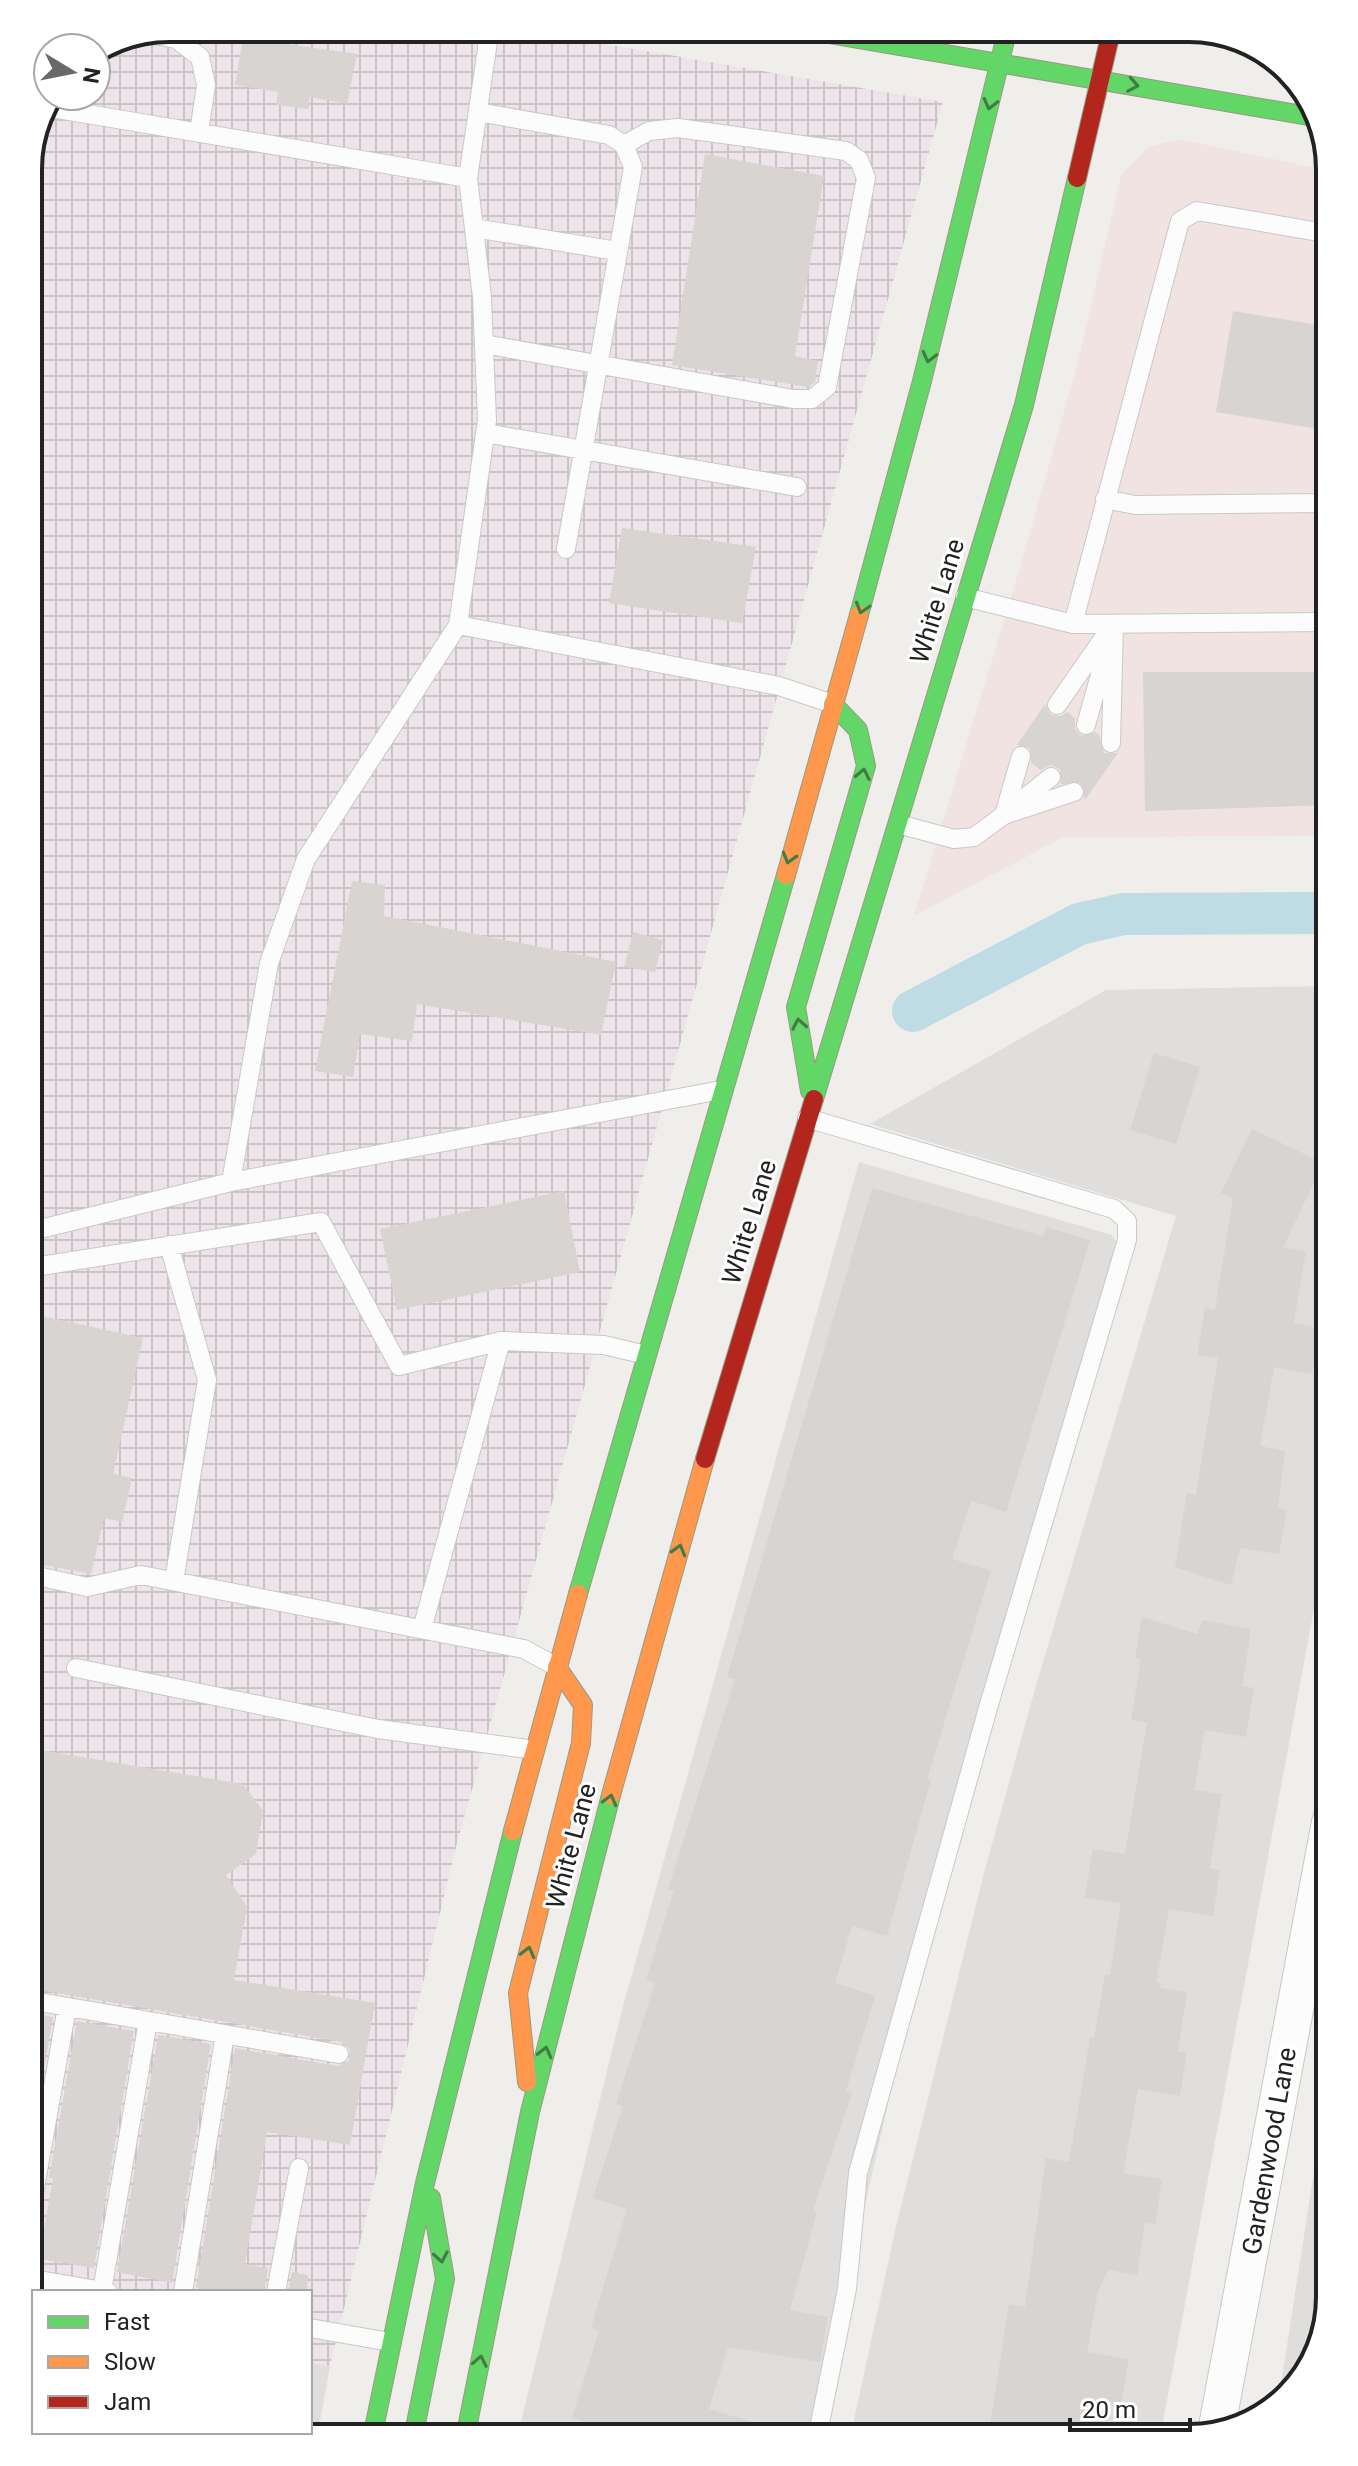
<svg xmlns="http://www.w3.org/2000/svg" width="1358" height="2466" viewBox="0 0 1358 2466" font-family="Roboto,sans-serif">
  <style>
    .residential { fill: #dfdedc }
    .commercial { fill: #f1e3e1 }
    .industrial { fill: url(#industrial-grid) }
    .lines { fill: none; stroke-linecap: round; stroke-linejoin: round }
    .canal { stroke: #bfdbe3; stroke-width: 42 }
    .building { fill: #d7d4d2 }
    .lane-casing { stroke: #c9c8c7; stroke-width: 20 }
    .street-casing { stroke: #c9c8c7; stroke-width: 38 }
    .fast-casing { stroke: #999a82; stroke-width: 20 }
    .slow-casing { stroke: #999a82; stroke-width: 20 }
    .jam-casing { stroke: #999a82; stroke-width: 20 }
    .lane { stroke: #fdfcfc; stroke-width: 18 }
    .street { stroke: #fdfcfc; stroke-width: 36 }
    .fast { stroke: #63d668; stroke-width: 18 }
    .slow { stroke: #ff974d; stroke-width: 18 }
    .jam { stroke: #b3261e; stroke-width: 18 }
    .oneway { stroke: #427c45 }
    .labels { text-anchor: middle; stroke-width: 6; stroke-linejoin: round; paint-order: stroke }
    .street-label { font-size: 26px; fill: #222; stroke: #fff }
    .rim { fill: none; stroke: #222; stroke-width: 4 }
  </style>
  <defs>
    <pattern id="industrial-grid" width="8" height="8" patternUnits="userSpaceOnUse" patternTransform="scale(2)"><rect width="8" height="8" fill="#ede4e9"/><path d="M0 4h8M4 0v8" fill="none" stroke="#cbc3c8"/></pattern>
  </defs>
  <rect width="100%" height="100%" fill="#f0eeeb"/>
  <path class="residential" d="M 1330,986 L 1330,1523 L 1160,2438 L 850,2438 L 895,2231 L 984,1873 L 1033,1696 L 1176,1216 L 870,1124 L 1106,990 Z
    M 859,1162 L 1112,1235 L 1125,1258 L 904,2034 L 812,2438 L 517,2438 L 622,2010 Z
    M 1330,2068 L 1330,2305 L 1306,2376 L 1279,2397 Z
    M 310,2363 L 330,2366 L 317,2438 L 161,2438 L 144,2432 L 310,2432 Z"/>
  <path class="commercial" d="M 1179,139 L 1330,171 L 1330,836 L 1064,837 L 914,916 L 1022,561 L 1079,358 L 1121,175 L 1148,147 Z"/>
  <path class="industrial" d="M 169,28 L 512,28 L 943,102 L 456,1847 L 330,2366 L 310,2362 L 310,2292 L 34,2292 L 34,2313 L 28,2297 L 28,161 L 58,96 L 96,96 L 96,52 L 116,39 Z"/>
  <g class="lines">
    <path class="canal" d="M 913,1011 L 1079,924 L 1124,914 L 1330,913"/>
  </g>
  <path class="building" d="M 243,38 L 357,54 L 347,104 L 310,97 L 308,109 L 276,105 L 278,92 L 235,85 Z
    M 705,154 L 824,176 L 795,356 L 818,361 L 815,382 L 808,387 L 672,365 Z
    M 1233,311 L 1330,327 L 1330,431 L 1216,412 Z
    M 622,528 L 756,547 L 742,623 L 609,603 Z
    M 1143,672 L 1330,672 L 1330,805 L 1145,811 Z
    M 1045,704 L 1051,715 L 1061,716 L 1067,712 L 1075,718 L 1075,729 L 1082,736 L 1095,732 L 1099,735 L 1104,753 L 1118,753 L 1085,800 L 1081,783 L 1061,784 L 1060,769 L 1050,765 L 1041,770 L 1031,763 L 1030,748 L 1017,745 Z
    M 352,881 L 385,885 L 384,916 L 616,962 L 601,1035 L 417,1004 L 412,1041 L 360,1034 L 353,1077 L 315,1071 Z
    M 633,932 L 663,940 L 655,972 L 624,967 Z
    M 1154,1053 L 1200,1067 L 1176,1144 L 1130,1130 Z
    M 1252,1129 L 1323,1163 L 1283,1248 L 1306,1251 L 1294,1323 L 1319,1328 L 1312,1374 L 1274,1367 L 1260,1446 L 1285,1451 L 1278,1508 L 1287,1510 L 1279,1554 L 1240,1548 L 1231,1585 L 1175,1567 L 1187,1493 L 1196,1495 L 1218,1358 L 1197,1355 L 1205,1308 L 1215,1310 L 1233,1199 L 1221,1193 Z
    M 872,1188 L 1043,1236 L 1046,1227 L 1090,1240 L 1006,1512 L 971,1501 L 952,1559 L 991,1571 L 927,1779 L 931,1780 L 887,1936 L 852,1926 L 835,1983 L 875,1996 L 846,2091 L 852,2093 L 813,2210 L 817,2212 L 790,2310 L 828,2317 L 820,2362 L 728,2347 L 709,2409 L 779,2430 L 778,2438 L 639,2438 L 572,2418 L 599,2331 L 591,2328 L 627,2209 L 593,2198 L 623,2106 L 616,2104 L 655,1983 L 646,1980 L 674,1890 L 668,1889 L 735,1679 L 727,1677 Z
    M 564,1191 L 580,1272 L 397,1310 L 380,1229 Z
    M 28,1313 L 143,1338 L 113,1474 L 132,1478 L 122,1522 L 104,1518 L 91,1574 L 28,1562 Z
    M 1142,1617 L 1197,1634 L 1202,1620 L 1251,1629 L 1242,1686 L 1254,1688 L 1246,1737 L 1205,1730 L 1194,1790 L 1222,1794 L 1210,1868 L 1220,1870 L 1213,1916 L 1169,1909 L 1156,1983 L 1161,1983 L 1160,1988 L 1187,1992 L 1178,2051 L 1187,2053 L 1180,2096 L 1138,2089 L 1123,2173 L 1162,2179 L 1155,2224 L 1145,2222 L 1137,2275 L 1108,2270 L 1098,2291 L 1087,2352 L 1129,2359 L 1121,2404 L 1105,2402 L 1100,2438 L 988,2438 L 1009,2304 L 1025,2307 L 1046,2158 L 1069,2162 L 1090,2037 L 1094,2038 L 1105,1975 L 1110,1975 L 1121,1903 L 1085,1898 L 1093,1849 L 1125,1854 L 1147,1723 L 1131,1720 L 1141,1659 L 1135,1658 Z
    M 28,1748 L 243,1784 L 263,1811 L 256,1854 L 226,1875 L 247,1907 L 234,1980 L 375,2003 L 350,2145 L 267,2132 L 245,2264 L 268,2268 L 264,2292 L 200,2292 L 200,2288 L 196,2287 L 235,2048 L 338,2066 L 349,2061 L 350,2049 L 341,2042 L 28,1988 Z
    M 28,2012 L 53,2017 L 28,2158 Z
    M 77,2021 L 134,2031 L 94,2268 L 39,2259 L 53,2178 L 49,2178 Z
    M 158,2035 L 211,2044 L 172,2283 L 117,2272 Z
    M 292,2272 L 308,2275 L 307,2292 L 288,2292 Z"/>
  <g class="lines">
    <defs>
      <path id="lane" d="M 490,28 L 468,178 L 482,297 L 487,420 L 458,625 L 779,686 L 833,704
        M 144,33 L 176,39 L 200,57 L 206,85 L 199,132
        M 52,108 L 468,178
        M 478,112 L 609,135 L 624,145 L 633,167 L 566,549
        M 474,228 L 617,251
        M 484,344 L 793,399 L 812,399 L 827,387 L 866,178 L 859,160 L 846,151 L 678,128 L 649,131 L 624,145
        M 485,433 L 797,487
        M 1105,499 L 1135,505 L 1330,503
        M 965,597 L 1073,624 L 1330,622
        M 1073,624 L 1180,221 L 1197,211 L 1330,234
        M 458,625 L 306,859 L 269,963 L 231,1182 L 721,1090
        M 1057,705 L 1105,636
        M 1086,725 L 1107,650
        M 1111,743 L 1114,624
        M 1012,808 L 1051,777
        M 1004,815 L 1074,792
        M 898,824 L 954,839 L 974,837 L 1004,815 L 1021,756
        M 807,1118 L 1114,1209 L 1127,1221 L 1127,1240 L 988,1708 L 858,2173 L 847,2289 L 817,2438
        M 28,1232 L 231,1182
        M 169,1245 L 207,1380 L 174,1581
        M 28,1268 L 321,1222 L 399,1366 L 501,1341 L 604,1345 L 646,1355
        M 28,1574 L 87,1587 L 141,1575 L 524,1649 L 557,1667
        M 422,1629 L 501,1341
        M 76,1668 L 378,1729 L 535,1750
        M 28,2000 L 339,2054
        M 28,2227 L 67,2007
        M 28,2278 L 108,2292
        M 102,2291 L 148,2021
        M 183,2292 L 225,2034
        M 276,2292 L 299,2168
        M 310,2328 L 390,2342"/>
      <path id="street" d="M 1216,2432 L 1330,1822"/>
      <path id="fast" d="M 794,28 L 1320,118
        M 859,615 L 922,381 L 1008,28
        M 810,1091 L 796,1007 L 866,766 L 858,730 L 833,704
        M 814,1099 L 1024,405 L 1077,178
        M 578,1594 L 786,875
        M 372,2438 L 425,2183 L 513,1831
        M 413,2438 L 445,2279 L 431,2198
        M 465,2438 L 530,2112 L 611,1795"/>
      <path id="slow" d="M 786,875 L 859,615
        M 611,1795 L 705,1459
        M 513,1831 L 578,1594
        M 527,2082 L 518,1993 L 581,1743 L 583,1705 L 557,1667"/>
      <path id="jam" d="M 1077,178 L 1112,28
        M 705,1459 L 814,1099"/>
    </defs>
    <use href="#lane" class="lane-casing"/>
    <use href="#street" class="street-casing"/>
    <use href="#fast" class="fast-casing"/>
    <use href="#slow" class="slow-casing"/>
    <use href="#jam" class="jam-casing"/>
    <use href="#lane" class="lane"/>
    <use href="#street" class="street"/>
    <use href="#fast" class="fast"/>
    <use href="#slow" class="slow"/>
    <use href="#jam" class="jam"/>
  </g>
  <defs><path id="oneway-chevron" d="M-2-3.5L2.5 0L-2 3.5" fill="none" stroke-width="1.6" stroke-linecap="round" stroke-linejoin="round" transform="scale(2)"/></defs>
  <g class="oneway">
    <use href="#oneway-chevron" transform="translate(1133 85) rotate(10)"/>
    <use href="#oneway-chevron" transform="translate(990 104) rotate(104)"/>
    <use href="#oneway-chevron" transform="translate(929 357) rotate(104)"/>
    <use href="#oneway-chevron" transform="translate(862 608) rotate(107)"/>
    <use href="#oneway-chevron" transform="translate(863 774) rotate(-78)"/>
    <use href="#oneway-chevron" transform="translate(789 858) rotate(106)"/>
    <use href="#oneway-chevron" transform="translate(799 1024) rotate(-100)"/>
    <use href="#oneway-chevron" transform="translate(679 1550) rotate(-74)"/>
    <use href="#oneway-chevron" transform="translate(610 1800) rotate(-75)"/>
    <use href="#oneway-chevron" transform="translate(528 1952) rotate(-76)"/>
    <use href="#oneway-chevron" transform="translate(545 2052) rotate(-76)"/>
    <use href="#oneway-chevron" transform="translate(441 2257) rotate(80)"/>
    <use href="#oneway-chevron" transform="translate(480 2361) rotate(-79)"/>
  </g>
  <g class="labels">
    <g class="street-label">
      <text transform="translate(937 601) rotate(-73)" y="9">White Lane</text>
      <text transform="translate(749 1222) rotate(-73)" y="9">White Lane</text>
      <text transform="translate(571 1846) rotate(-75)" y="9">White Lane</text>
      <text transform="translate(1269 2151) rotate(-80)" y="9">Gardenwood Lane</text>
    </g>
  </g>
  <path d="M0 0H1358V2466H0ZM169 42H1189A127 127 0 0 1 1316 169V2297A127 127 0 0 1 1189 2424H169A127 127 0 0 1 42 2297V169A127 127 0 0 1 169 42Z" fill="#fff" fill-rule="evenodd"/>
  <path class="rim" d="M169 42H1189A127 127 0 0 1 1316 169V2297A127 127 0 0 1 1189 2424H169A127 127 0 0 1 42 2297V169A127 127 0 0 1 169 42Z"/>
  <rect x="32" y="2290" width="280" height="144" fill="#ffffff" stroke="#a7a7a7" stroke-width="2"/>
  <rect x="48" y="2316" width="40" height="12" fill="#63d668" stroke="#a7a7a7" stroke-width="2"/>
  <text x="104" y="2330" font-size="24" fill="#222222">Fast</text>
  <rect x="48" y="2356" width="40" height="12" fill="#ff974d" stroke="#a7a7a7" stroke-width="2"/>
  <text x="104" y="2370" font-size="24" fill="#222222">Slow</text>
  <rect x="48" y="2396" width="40" height="12" fill="#b3261e" stroke="#a7a7a7" stroke-width="2"/>
  <text x="104" y="2410" font-size="24" fill="#222222">Jam</text>
  <g transform="translate(72 72) rotate(100)"><circle r="38" fill="#ffffff" stroke="#a7a7a7" stroke-width="2"/>
  <path d="M0-6L14 30L0 20L-14 30Z" fill="#6a6968"/>
  <text y="-12" font-size="22" font-weight="bold" text-anchor="middle" fill="#222222">N</text>
  </g>
  <path d="M1070 2418v12h120v-12" fill="none" stroke="#222222" stroke-width="4"/>
  <text x="1082" y="2418" font-size="24" fill="#222222" stroke="#ffffff" stroke-width="6" paint-order="stroke">20 m</text>
</svg>
